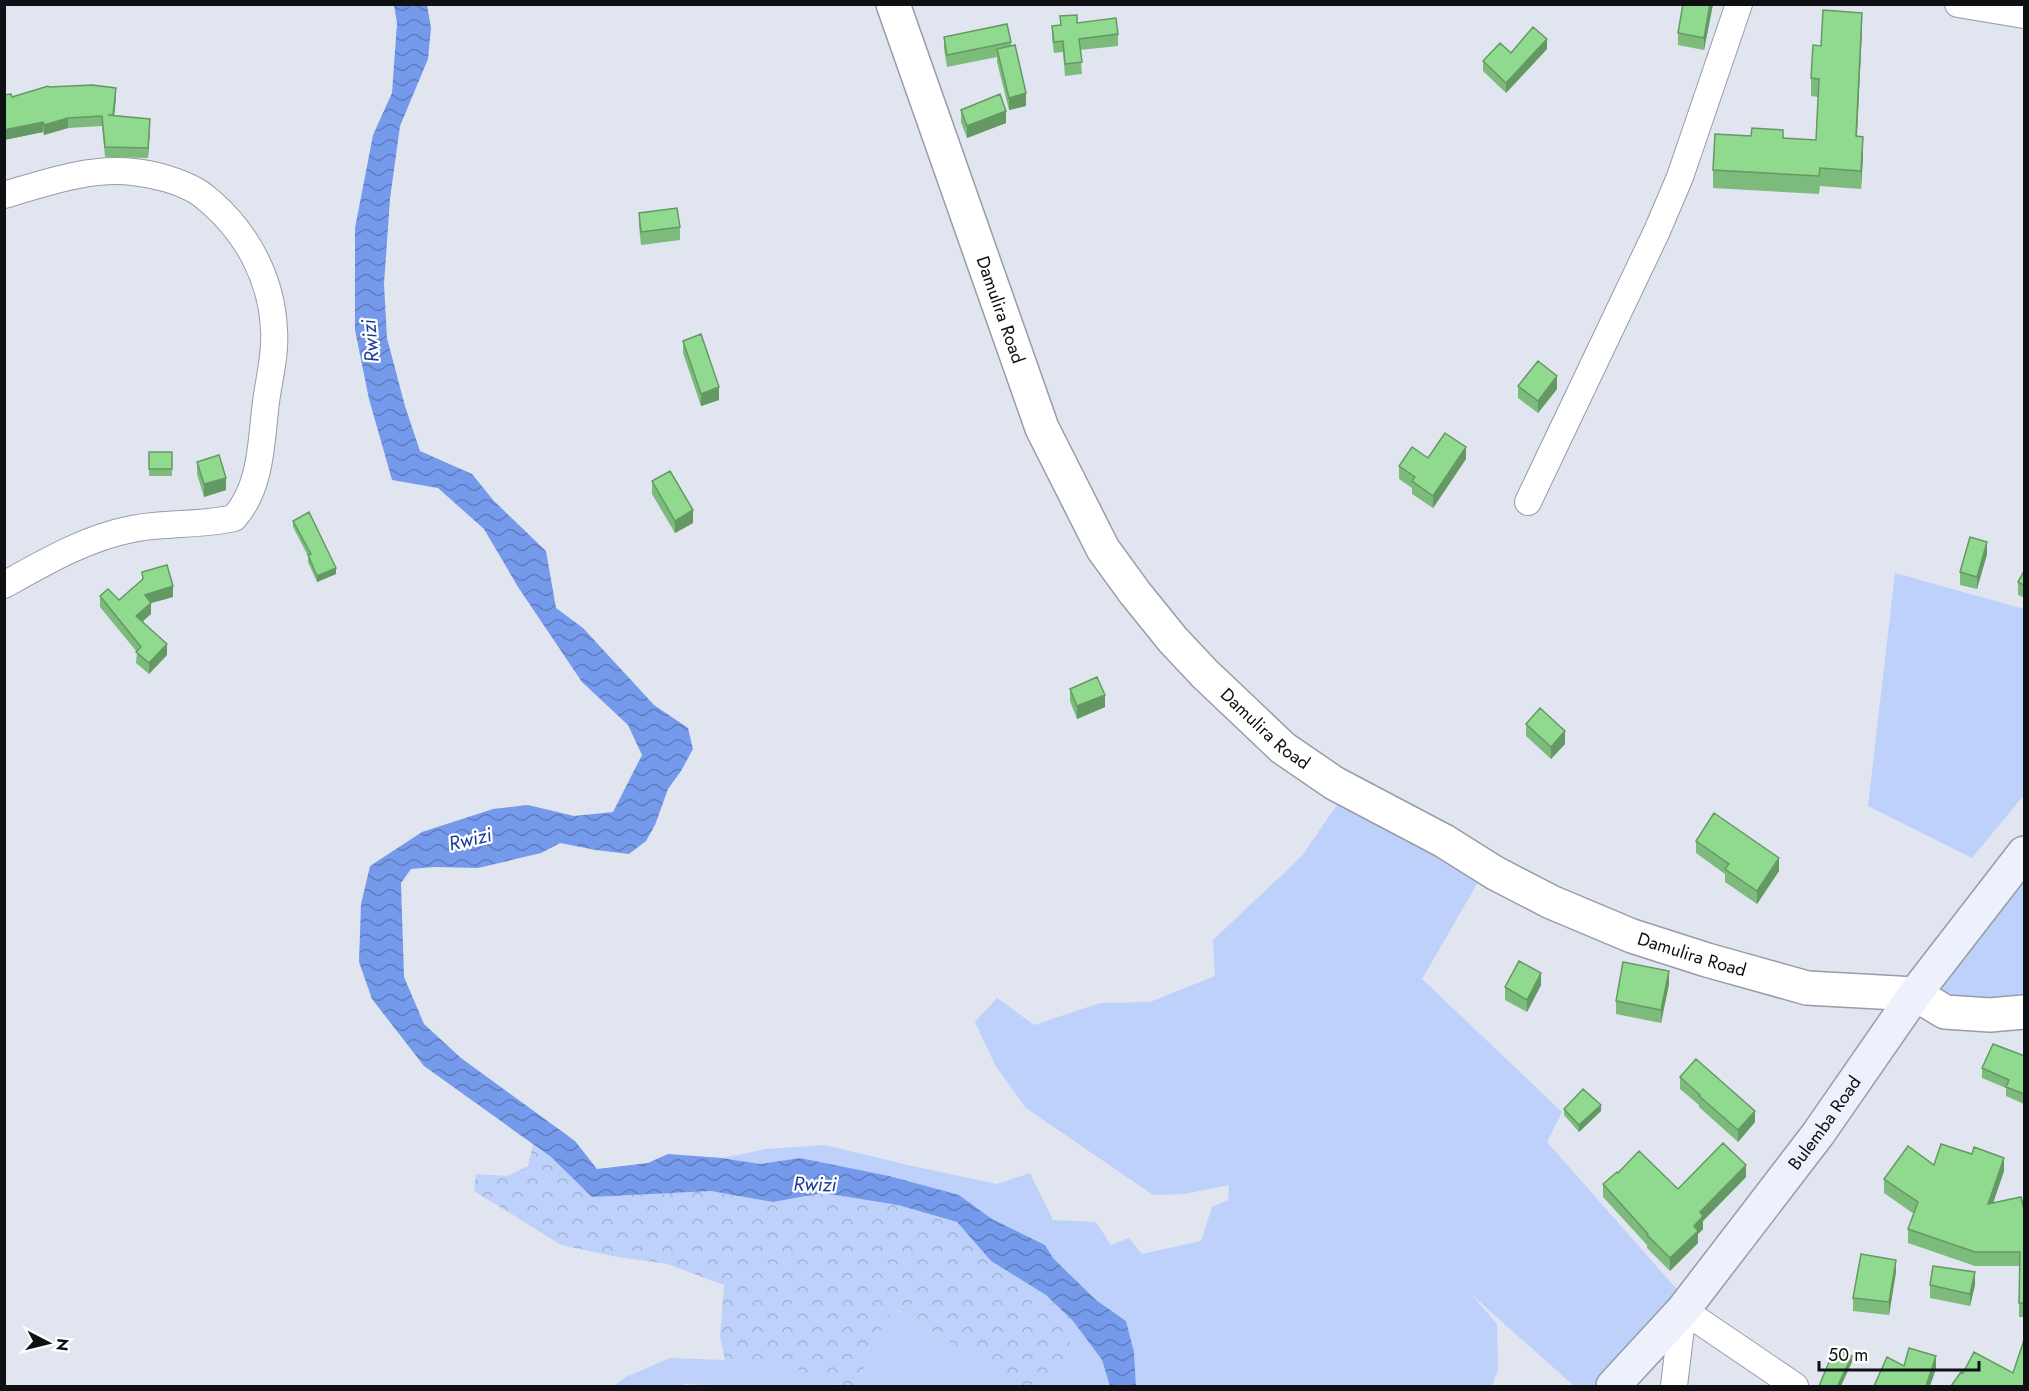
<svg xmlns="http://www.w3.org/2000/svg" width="2029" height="1391" viewBox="0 0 2029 1391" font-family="Jost,sans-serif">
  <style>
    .grass { fill: #bdd1fa }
    .forest { fill: url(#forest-crowns) }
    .water { fill: url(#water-waves) }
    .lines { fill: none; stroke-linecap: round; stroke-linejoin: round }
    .minor-casing { stroke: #979ca7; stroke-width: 28 }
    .tertiary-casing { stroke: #979ca7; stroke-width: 36 }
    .secondary-casing { stroke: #979ca7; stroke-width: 36 }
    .minor { stroke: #fff; stroke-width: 26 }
    .tertiary { stroke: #fff; stroke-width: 33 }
    .secondary { stroke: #ecf1fb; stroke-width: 33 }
    .wall { fill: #7cbb7b }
    .shaded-wall { fill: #659964 }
    .building { fill: #90da8f; stroke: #659964; stroke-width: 1.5 }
    .labels { text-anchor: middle; stroke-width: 4.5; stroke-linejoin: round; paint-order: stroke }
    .street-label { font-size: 18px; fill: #0e1014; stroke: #fff }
    .water-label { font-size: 20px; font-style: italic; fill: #1a3b98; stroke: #fff }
  </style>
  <defs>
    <pattern id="forest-crowns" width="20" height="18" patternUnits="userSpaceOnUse" patternTransform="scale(1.5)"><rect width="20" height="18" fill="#bdd1fa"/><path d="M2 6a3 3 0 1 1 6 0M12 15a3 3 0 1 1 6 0" fill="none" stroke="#a1b2d5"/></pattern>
    <pattern id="water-waves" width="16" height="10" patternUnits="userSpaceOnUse" patternTransform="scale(1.5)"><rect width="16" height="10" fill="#759aec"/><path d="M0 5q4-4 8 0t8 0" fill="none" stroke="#5e7cbe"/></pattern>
  </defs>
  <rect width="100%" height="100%" fill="#e0e5f0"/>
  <path class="grass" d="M 1895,573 L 2024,609 L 2024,795 L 1972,858 L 1868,806 Z
    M 1343,796 L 1485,870 L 1422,979 L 1562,1112 L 1547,1142 L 1681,1294 L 1599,1386 L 1574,1386 L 1471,1294 L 1497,1324 L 1498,1370 L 1492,1386 L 1136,1386 L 1134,1352 L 1126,1321 L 1096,1300 L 1053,1258 L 1045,1245 L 992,1219 L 959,1195 L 800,1158 L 760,1164 L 722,1158 L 766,1149 L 825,1145 L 912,1166 L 997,1184 L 1030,1173 L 1053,1220 L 1096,1222 L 1111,1245 L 1129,1238 L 1142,1254 L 1201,1241 L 1212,1207 L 1228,1200 L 1229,1185 L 1184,1194 L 1153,1195 L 1026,1108 L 995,1065 L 975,1022 L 997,998 L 1034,1025 L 1100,1003 L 1150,1002 L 1215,976 L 1213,940 L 1302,856 Z
    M 2024,849 L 2024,996 L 2002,1001 L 1953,1000 L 1924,990 Z
    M 893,1308 L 1024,1386 L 854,1386 L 864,1368 L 867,1351 Z
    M 1073,1321 L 1102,1360 L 1110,1386 L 1051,1386 L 1068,1356 Z
    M 670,1358 L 725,1360 L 788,1366 L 839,1386 L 733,1386 L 685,1384 L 680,1386 L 614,1386 L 626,1377 Z"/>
  <path class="forest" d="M 533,1145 L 551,1157 L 592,1197 L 711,1191 L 773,1202 L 823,1193 L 898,1205 L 957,1222 L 991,1261 L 1046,1295 L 1073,1321 L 1068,1356 L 1051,1386 L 1022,1386 L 894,1308 L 867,1351 L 864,1368 L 854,1386 L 839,1386 L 788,1366 L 725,1360 L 720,1337 L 724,1285 L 667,1264 L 618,1257 L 561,1245 L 474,1191 L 476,1174 L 507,1176 L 528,1166 Z"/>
  <path class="water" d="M 394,5 L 427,5 L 431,28 L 428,59 L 400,126 L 390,199 L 384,284 L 387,338 L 405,406 L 420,451 L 472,474 L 494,501 L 546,551 L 556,608 L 583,628 L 654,705 L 688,728 L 693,749 L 681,771 L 668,789 L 655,825 L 646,841 L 629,854 L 596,850 L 560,843 L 541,853 L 478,868 L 434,867 L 411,869 L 401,883 L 404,977 L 424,1024 L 461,1058 L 575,1141 L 597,1169 L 648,1163 L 668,1154 L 722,1158 L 760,1164 L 800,1158 L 889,1176 L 959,1195 L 992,1219 L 1045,1245 L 1053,1258 L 1096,1300 L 1126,1321 L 1134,1352 L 1136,1386 L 1110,1386 L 1102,1360 L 1073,1321 L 1046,1295 L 991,1261 L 957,1222 L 898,1205 L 823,1193 L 773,1202 L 711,1191 L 592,1197 L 551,1157 L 424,1066 L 372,999 L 359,962 L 361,904 L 370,866 L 422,832 L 493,809 L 528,805 L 574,816 L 613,812 L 642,755 L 628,725 L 582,682 L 518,587 L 484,529 L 438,488 L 392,480 L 369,399 L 355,330 L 355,228 L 373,135 L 392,93 L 397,23 Z"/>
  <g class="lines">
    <defs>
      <path id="minor" d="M 1958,4 L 2024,15
        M 4,195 C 45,183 90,167 133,172 C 154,174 180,181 198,192 C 203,195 208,200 212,203 C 249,236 272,281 274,330 C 276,353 269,379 266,402 C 261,441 262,487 234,518 C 201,526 165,522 132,529 C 86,538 45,562 4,585
        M 1528,502 L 1657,231 L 1680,177 L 1739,4
        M 1674,1386 L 1683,1310 L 1795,1386"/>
      <g id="tertiary">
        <path id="s1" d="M 893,4 L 1042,428 L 1103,549 L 1135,593 L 1173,640 L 1205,674 L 1283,748 L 1334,783 L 1444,841 L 1495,873 L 1551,902 L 1632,936 L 1707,960 L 1807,988 L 1915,994 L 1945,1012 L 1990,1015 L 2024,1012"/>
      </g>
      <g id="secondary">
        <path id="s2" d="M 1613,1386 L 1683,1310 L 1818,1134 L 1915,994 L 2024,853"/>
      </g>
    </defs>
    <use href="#minor" class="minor-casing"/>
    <use href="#tertiary" class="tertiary-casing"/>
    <use href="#secondary" class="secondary-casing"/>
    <use href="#minor" class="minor"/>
    <use href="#tertiary" class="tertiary"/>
    <use href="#secondary" class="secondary"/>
  </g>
  <path class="wall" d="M 1683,4 L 1713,4 L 1704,50 L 1678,45 L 1678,33 Z
    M 1060,16 L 1077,23 L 1118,34 L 1118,46 L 1080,50 L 1082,74 L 1065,76 L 1063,52 L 1054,53 L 1052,38 L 1052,26 L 1060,25 Z
    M 1862,30 L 1857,136 L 1863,155 L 1861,189 L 1820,186 L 1819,194 L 1713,188 L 1713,170 L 1783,138 L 1816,140 L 1818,97 L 1811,96 L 1811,78 Z
    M 944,37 L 1011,42 L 1011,46 L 1026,106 L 1009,110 L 997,62 L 997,57 L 947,67 L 944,49 Z
    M 1547,49 L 1506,93 L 1483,71 L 1483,61 Z
    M 49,87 L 116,98 L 114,116 L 150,129 L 148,158 L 105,157 L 102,126 L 68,128 L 44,135 L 43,132 L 4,140 L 4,95 L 12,97 Z
    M 961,110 L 1006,123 L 967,138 L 961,122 Z
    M 639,213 L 680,227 L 680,240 L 641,245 L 639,226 Z
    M 683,341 L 719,400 L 701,406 L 683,353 Z
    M 1518,386 L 1557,389 L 1538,413 L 1518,398 Z
    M 149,452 L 172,452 L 172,476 L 149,476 Z
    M 1428,458 L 1466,459 L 1433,508 L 1412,494 L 1412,488 L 1399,479 L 1399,466 Z
    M 197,462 L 226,490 L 204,497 L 197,474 Z
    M 652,481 L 693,523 L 675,533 L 652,494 Z
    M 293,521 L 336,574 L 317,582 L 308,562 L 308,556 L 293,527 Z
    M 1987,554 L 1977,589 L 1960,585 L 1960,572 Z
    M 2025,569 L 2025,598 L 2018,595 L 2018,582 Z
    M 142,572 L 173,597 L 151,603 L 151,614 L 143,621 L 167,655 L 149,674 L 136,663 L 137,652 L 100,607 L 100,596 L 119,600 L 142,580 Z
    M 1070,689 L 1105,707 L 1077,719 L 1070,701 Z
    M 1526,724 L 1565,744 L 1551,759 L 1526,736 Z
    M 1696,841 L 1779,871 L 1757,904 L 1725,882 L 1725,874 L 1696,853 Z
    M 1669,984 L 1661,1023 L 1616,1014 L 1616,1001 Z
    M 1541,985 L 1527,1012 L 1505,1000 L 1505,987 Z
    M 2025,1056 L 2025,1102 L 2024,1104 L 2006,1096 L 2006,1088 L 1982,1078 L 1982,1068 Z
    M 1680,1077 L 1755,1122 L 1738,1142 L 1699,1107 L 1699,1105 L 1680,1089 Z
    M 1564,1109 L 1601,1111 L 1579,1132 L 1564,1115 Z
    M 1934,1165 L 2004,1171 L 1993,1203 L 2025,1214 L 2025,1317 L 2019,1317 L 2019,1266 L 1975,1266 L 1908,1243 L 1908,1229 L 1914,1214 L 1884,1193 L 1884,1179 Z
    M 1618,1173 L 1678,1189 L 1746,1177 L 1703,1221 L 1703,1229 L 1698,1234 L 1698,1243 L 1670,1271 L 1647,1248 L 1647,1245 L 1603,1197 L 1603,1184 Z
    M 1896,1272 L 1889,1315 L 1853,1311 L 1853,1298 Z
    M 1930,1285 L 1975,1285 L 1970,1306 L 1930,1298 Z"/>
  <path class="shaded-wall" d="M 1710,4 L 1713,4 L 1704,50 L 1704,38 Z
    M 1862,13 L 1862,30 L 1856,154 L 1856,136 Z
    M 1547,39 L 1547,49 L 1506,93 L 1506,83 Z
    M 116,88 L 116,98 L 113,125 L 113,115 Z
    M 1026,93 L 1026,106 L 1009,110 L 1009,98 Z
    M 1006,111 L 1006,123 L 967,138 L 967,126 Z
    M 68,118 L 68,128 L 44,135 L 44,125 Z
    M 150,119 L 150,129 L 148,158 L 148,148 Z
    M 43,122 L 43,132 L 4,140 L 4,130 Z
    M 1863,137 L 1863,155 L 1861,189 L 1861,171 Z
    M 1557,376 L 1557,389 L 1538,413 L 1538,401 Z
    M 719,387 L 719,400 L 701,406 L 701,394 Z
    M 1466,447 L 1466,459 L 1433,508 L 1433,496 Z
    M 226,478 L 226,490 L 204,497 L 204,484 Z
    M 693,510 L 693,523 L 675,533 L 675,521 Z
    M 1987,542 L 1987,554 L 1977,589 L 1977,577 Z
    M 336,568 L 336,574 L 317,582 L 317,576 Z
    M 173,586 L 173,597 L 151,603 L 151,614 L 136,627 L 136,616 L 145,595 Z
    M 167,644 L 167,655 L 149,674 L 149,663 Z
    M 1105,695 L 1105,707 L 1077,719 L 1077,706 Z
    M 1565,731 L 1565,744 L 1551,759 L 1551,747 Z
    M 1779,858 L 1779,871 L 1757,904 L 1757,891 Z
    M 1669,971 L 1669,984 L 1661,1023 L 1661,1010 Z
    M 1541,973 L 1541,985 L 1527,1012 L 1527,1000 Z
    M 1601,1105 L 1601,1111 L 1579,1132 L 1579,1125 Z
    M 1755,1111 L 1755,1122 L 1738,1142 L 1738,1130 Z
    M 2004,1158 L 2004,1171 L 1988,1218 L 1988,1204 Z
    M 1746,1165 L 1746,1177 L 1703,1221 L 1703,1229 L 1698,1234 L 1698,1243 L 1670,1271 L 1670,1258 L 1694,1226 L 1700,1212 Z
    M 1896,1260 L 1896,1272 L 1889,1315 L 1889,1302 Z
    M 1975,1272 L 1975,1285 L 1970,1306 L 1970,1294 Z
    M 1852,1356 L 1852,1362 L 1841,1386 L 1838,1385 Z
    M 1936,1356 L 1936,1369 L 1930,1386 L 1926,1386 Z"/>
  <path class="building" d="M 1683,4 L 1710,4 L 1704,38 L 1678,33 Z
    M 1823,10 L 1862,13 L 1856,136 L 1863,137 L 1861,171 L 1820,168 L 1819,176 L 1713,170 L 1715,134 L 1751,136 L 1752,128 L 1783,130 L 1783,138 L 1816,140 L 1819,79 L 1811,78 L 1813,45 L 1821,46 Z
    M 1077,15 L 1077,23 L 1116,18 L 1118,34 L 1079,39 L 1082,62 L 1065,64 L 1063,41 L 1054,42 L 1052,26 L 1061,25 L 1060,16 Z
    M 1007,24 L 1011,42 L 947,55 L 944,37 Z
    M 1533,27 L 1547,39 L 1506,83 L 1483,61 L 1500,43 L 1511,53 Z
    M 1015,45 L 1026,93 L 1009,98 L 997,49 Z
    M 92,85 L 116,88 L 113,115 L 108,115 L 150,119 L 148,148 L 105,147 L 102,116 L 68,118 L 44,125 L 43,122 L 4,130 L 4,95 L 11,94 L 12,97 L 48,86 L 49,87 Z
    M 1000,94 L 1006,111 L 967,126 L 961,110 Z
    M 677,208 L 680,227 L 641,232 L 639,213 Z
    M 701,334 L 719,387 L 701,394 L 683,341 Z
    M 1538,361 L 1557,376 L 1538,401 L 1518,386 Z
    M 1445,433 L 1466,447 L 1433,496 L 1412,481 L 1415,477 L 1399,466 L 1412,447 L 1428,458 Z
    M 149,452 L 172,452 L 172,469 L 149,469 Z
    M 219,455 L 226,478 L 204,484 L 197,462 Z
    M 670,471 L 693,510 L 675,521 L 652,481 Z
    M 309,512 L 336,568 L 317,576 L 308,555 L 311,554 L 293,521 Z
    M 1970,537 L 1987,542 L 1977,577 L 1960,572 Z
    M 167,565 L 173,586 L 145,595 L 151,603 L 136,616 L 167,644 L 149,663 L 136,652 L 141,647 L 100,596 L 108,589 L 119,600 L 143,579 L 142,572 Z
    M 2025,569 L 2025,586 L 2018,582 Z
    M 1097,677 L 1105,695 L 1077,706 L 1070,689 Z
    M 1540,708 L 1565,731 L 1551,747 L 1526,724 Z
    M 1714,813 L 1779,858 L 1757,891 L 1725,869 L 1729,864 L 1696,841 Z
    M 1519,961 L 1541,973 L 1527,1000 L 1505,987 Z
    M 1623,962 L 1669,971 L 1661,1010 L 1616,1001 Z
    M 1993,1044 L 2025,1056 L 2025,1092 L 2024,1094 L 2006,1087 L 2009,1080 L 1982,1068 Z
    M 1696,1059 L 1755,1111 L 1738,1130 L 1699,1096 L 1700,1095 L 1680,1077 Z
    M 1583,1089 L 1601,1105 L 1579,1125 L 1564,1109 Z
    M 1723,1143 L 1746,1165 L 1700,1212 L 1703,1216 L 1694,1226 L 1698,1231 L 1670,1258 L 1647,1235 L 1648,1234 L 1603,1184 L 1617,1172 L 1618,1173 L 1639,1151 L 1678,1189 Z
    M 1941,1144 L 1972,1154 L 1974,1147 L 2004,1158 L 1988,1204 L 2021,1197 L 2025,1214 L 2025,1303 L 2019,1303 L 2020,1252 L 1975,1252 L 1908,1229 L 1918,1202 L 1884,1179 L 1908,1146 L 1934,1165 Z
    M 1861,1254 L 1896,1260 L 1889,1302 L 1853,1298 Z
    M 1933,1266 L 1975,1272 L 1970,1294 L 1930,1285 Z
    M 2025,1337 L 2025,1386 L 1951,1386 L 1961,1372 L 1963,1373 L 1974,1352 L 2013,1373 Z
    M 1835,1348 L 1852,1356 L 1838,1385 L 1843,1386 L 1819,1386 Z
    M 1909,1348 L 1936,1356 L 1926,1386 L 1874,1386 L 1887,1357 L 1904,1366 Z"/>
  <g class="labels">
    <g class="street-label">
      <text dy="6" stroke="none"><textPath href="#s1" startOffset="324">Damulira Road</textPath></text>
      <text dy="6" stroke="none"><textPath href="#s1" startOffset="828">Damulira Road</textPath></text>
      <text dy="6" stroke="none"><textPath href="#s1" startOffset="1314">Damulira Road</textPath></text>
      <text dy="6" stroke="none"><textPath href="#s2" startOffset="338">Bulemba Road</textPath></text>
    </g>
    <g class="water-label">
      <text transform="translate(370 341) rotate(-95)" y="7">Rwizi</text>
      <text transform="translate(470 839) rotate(-13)" y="7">Rwizi</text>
      <text transform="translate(815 1184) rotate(1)" y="7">Rwizi</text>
    </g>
  </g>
  <rect width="2029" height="1391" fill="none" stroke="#0e1014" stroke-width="12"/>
  <g transform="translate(48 1343) rotate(97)" stroke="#ffffff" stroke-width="4.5" paint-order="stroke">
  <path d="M0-4.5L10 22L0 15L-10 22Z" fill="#0e1014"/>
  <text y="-9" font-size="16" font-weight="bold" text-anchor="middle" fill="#0e1014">N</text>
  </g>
  <path d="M1819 1361v9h160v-9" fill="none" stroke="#0e1014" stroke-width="3"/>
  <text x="1828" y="1361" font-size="18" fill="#0e1014" stroke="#ffffff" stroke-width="4.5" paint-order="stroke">50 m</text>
</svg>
